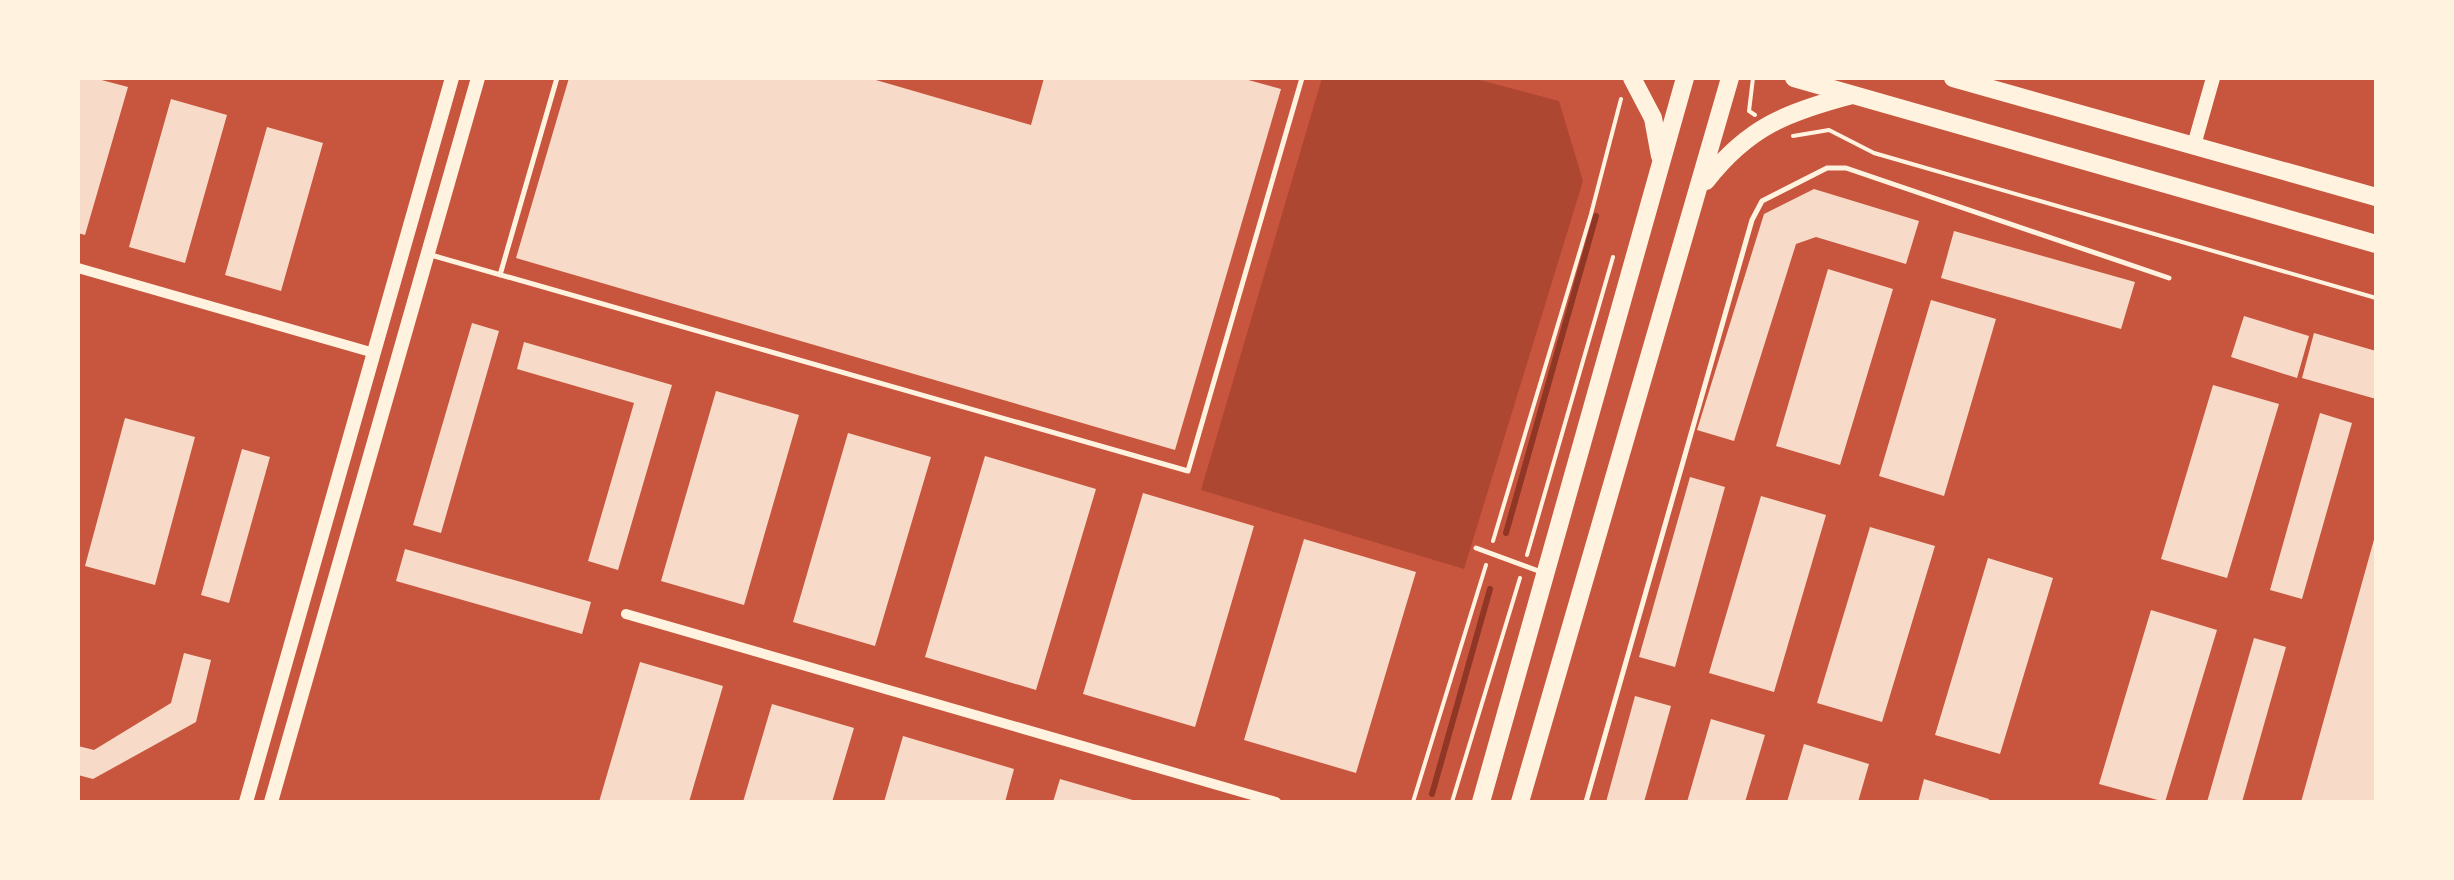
<svg xmlns="http://www.w3.org/2000/svg" width="2454" height="880" viewBox="0 0 2454 880" font-family="'Asap Condensed',sans-serif">
  <style>
    .green { fill: #ae4732 }
    .lines { fill: none; stroke-linecap: round; stroke-linejoin: round }
    .stream { stroke: #8f3625; stroke-width: 6 }
    .building { fill: #f7dbc8 }
    .path { stroke: #fff3e0; stroke-width: 4 }
    .service { stroke: #fff3e0; stroke-width: 5 }
    .minor { stroke: #fff3e0; stroke-width: 10 }
    .tertiary { stroke: #fff3e0; stroke-width: 14 }
    .primary { stroke: #fff3e0; stroke-width: 18 }
  </style>
  <rect width="100%" height="100%" fill="#c8553d"/>
  <path class="green" d="M 1322,78 L 1472,78 L 1559,101 L 1583,181 L 1464,569 L 1201,490 Z"/>
  <g class="lines">
    <path class="stream" d="M 1506,533 L 1596,216
      M 1432,794 L 1490,589"/>
  </g>
  <path class="building" d="M 78,78 L 94,78 L 128,87 L 85,235 L 78,233 Z
    M 569,78 L 869,78 L 1031,125 L 1044,78 L 1241,78 L 1281,89 L 1175,450 L 516,258 Z
    M 171,99 L 227,115 L 185,263 L 129,247 Z
    M 267,127 L 323,143 L 281,291 L 225,275 Z
    M 1814,189 L 1919,221 L 1906,264 L 1816,237 L 1796,244 L 1734,441 L 1697,430 L 1764,214 Z
    M 1954,231 L 2135,282 L 2121,329 L 1941,278 Z
    M 1828,269 L 1893,289 L 1840,465 L 1776,446 Z
    M 1931,300 L 1996,319 L 1944,496 L 1879,476 Z
    M 2244,316 L 2309,336 L 2297,378 L 2231,357 Z
    M 472,323 L 499,331 L 441,533 L 413,525 Z
    M 2314,333 L 2376,351 L 2376,399 L 2302,378 Z
    M 524,342 L 672,385 L 618,570 L 588,561 L 634,403 L 517,369 Z
    M 2213,385 L 2279,404 L 2227,578 L 2161,559 Z
    M 716,391 L 799,415 L 744,605 L 661,581 Z
    M 2320,413 L 2352,423 L 2302,599 L 2270,590 Z
    M 125,418 L 195,437 L 155,585 L 85,566 Z
    M 848,433 L 931,457 L 875,646 L 793,622 Z
    M 242,449 L 270,457 L 229,603 L 201,595 Z
    M 985,456 L 1096,489 L 1036,690 L 925,657 Z
    M 1690,477 L 1725,487 L 1675,667 L 1639,657 Z
    M 1143,493 L 1254,526 L 1195,727 L 1083,694 Z
    M 1761,496 L 1826,515 L 1774,692 L 1709,673 Z
    M 1870,527 L 1935,546 L 1882,722 L 1817,703 Z
    M 2375,536 L 2376,802 L 2301,802 Z
    M 1304,539 L 1416,572 L 1356,773 L 1244,740 Z
    M 405,549 L 591,602 L 582,634 L 396,581 Z
    M 1988,558 L 2053,578 L 2000,754 L 1935,735 Z
    M 2151,610 L 2217,630 L 2165,802 L 2099,784 Z
    M 2254,638 L 2286,647 L 2242,802 L 2207,802 Z
    M 184,653 L 211,660 L 196,722 L 93,779 L 78,775 L 78,746 L 94,750 L 171,703 Z
    M 640,662 L 723,686 L 689,802 L 599,802 Z
    M 1635,696 L 1671,706 L 1644,802 L 1606,802 Z
    M 772,704 L 854,728 L 832,802 L 743,802 Z
    M 1711,719 L 1765,735 L 1745,802 L 1687,802 Z
    M 903,736 L 1014,769 L 1005,802 L 884,802 Z
    M 1804,744 L 1869,764 L 1858,802 L 1787,802 Z
    M 1060,779 L 1136,801 L 1135,802 L 1053,802 Z
    M 1924,779 L 1989,799 L 1988,802 L 1918,802 Z"/>
  <g class="lines">
    <path class="path" d="M 1753,78 L 1749,111 L 1755,115
      M 1793,136 L 1829,130 L 1874,153 L 2376,298
      M 1493,541 L 1591,214 L 1621,99
      M 1527,555 L 1613,257
      M 1413,802 L 1486,565
      M 1452,802 L 1520,578"/>
    <path class="service" d="M 431,255 L 1188,471 L 1302,78
      M 500,275 L 557,78
      M 1476,548 L 1544,573
      M 1586,802 L 1752,220 L 1762,201 L 1827,168 L 1846,168 L 2169,278"/>
    <path class="minor" d="M 78,268 L 374,353
      M 626,614 L 1276,802"/>
    <path class="tertiary" d="M 2194,145 L 2213,78
      M 246,802 L 452,78
      M 271,802 L 478,78"/>
    <path class="primary" d="M 1632,78 L 1653,118 L 1660,156
      M 1794,78 L 2376,244
      M 1953,78 L 2376,197
      M 1706,181 C 1748,127 1787,112 1852,95
      M 1481,802 L 1685,78
      M 1520,802 L 1730,78"/>
  </g>
  <rect width="2454" height="880" fill="none" stroke="#fff3e0" stroke-width="160"/>
</svg>
